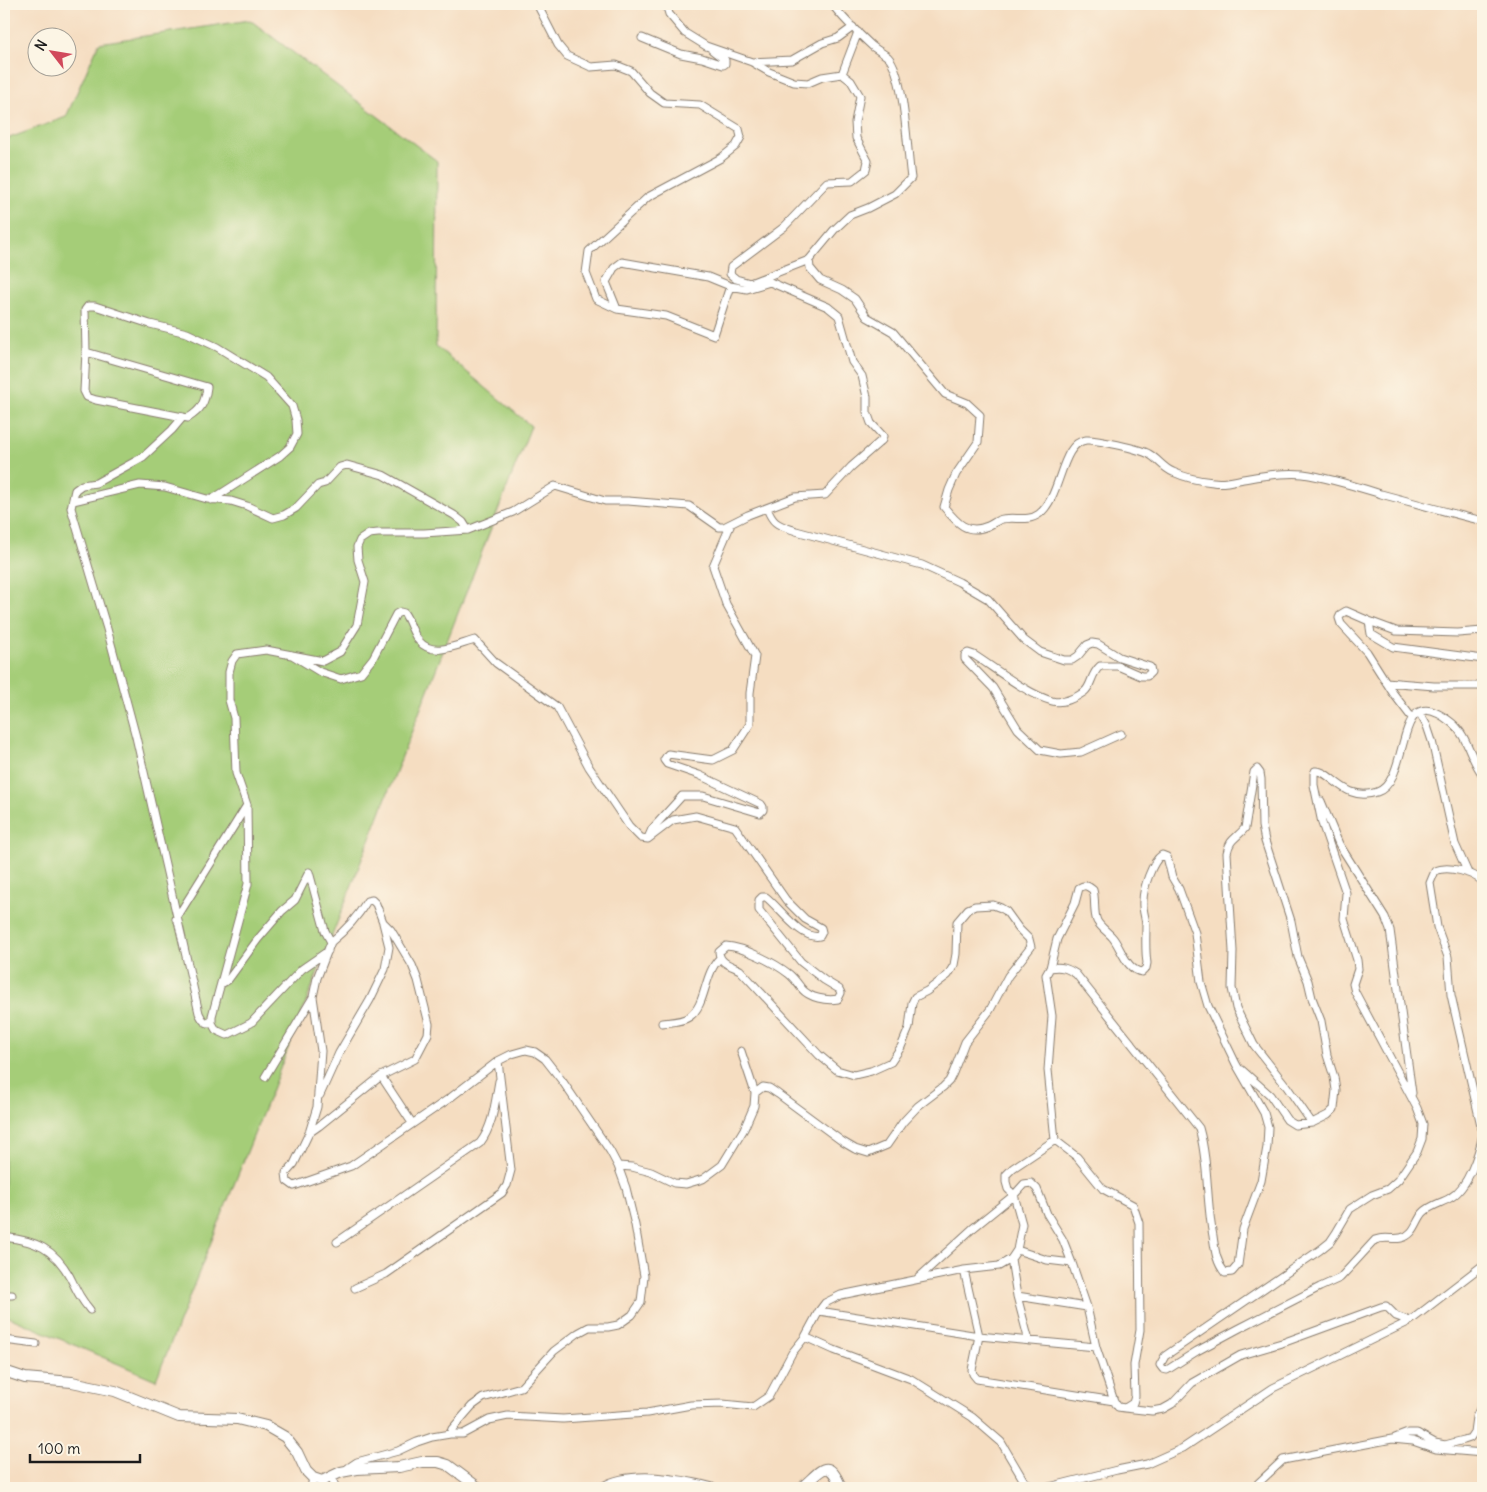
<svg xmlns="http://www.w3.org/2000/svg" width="1487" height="1492" viewBox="0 0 1487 1492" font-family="Delius,sans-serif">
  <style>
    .green { fill: #a5cd78; stroke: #60744a }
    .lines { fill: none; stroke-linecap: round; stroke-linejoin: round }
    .minor-casing { stroke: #887c6e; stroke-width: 9 }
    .secondary-casing { stroke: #887c6e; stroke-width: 12 }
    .minor { stroke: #fff; stroke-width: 7 }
    .secondary { stroke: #fff; stroke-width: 10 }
  </style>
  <rect width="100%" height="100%" fill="#fcf5e5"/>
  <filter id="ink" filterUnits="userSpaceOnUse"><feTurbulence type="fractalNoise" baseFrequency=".02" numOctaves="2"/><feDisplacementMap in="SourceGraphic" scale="10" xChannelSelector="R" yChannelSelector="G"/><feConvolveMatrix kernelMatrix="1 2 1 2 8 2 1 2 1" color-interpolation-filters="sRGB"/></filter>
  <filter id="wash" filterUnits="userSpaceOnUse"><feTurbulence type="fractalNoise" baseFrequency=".0096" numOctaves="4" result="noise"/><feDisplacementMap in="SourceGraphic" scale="20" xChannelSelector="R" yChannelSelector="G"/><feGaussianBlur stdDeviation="1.12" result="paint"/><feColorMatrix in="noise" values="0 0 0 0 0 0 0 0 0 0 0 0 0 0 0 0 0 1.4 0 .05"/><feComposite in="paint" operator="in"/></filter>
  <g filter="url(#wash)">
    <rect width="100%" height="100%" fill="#f5ddc1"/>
    <path class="green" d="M 250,20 L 437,161 L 436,346 L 531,426 L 271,1092 L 156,1380 L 4,1315 L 4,140 L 66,117 L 99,43 Z"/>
  </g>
  <g filter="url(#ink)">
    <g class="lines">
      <defs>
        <path id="minor" d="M 537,4 L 558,45 L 567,56 L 591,67 L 616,65 L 631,71 L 650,93 L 664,103 L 700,105 L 739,129 L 741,137 L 736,146 L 721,158 L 648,197 L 589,251 L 586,273 L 596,299 L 617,309
          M 669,4 L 667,7 L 669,14 L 685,33 L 706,46 L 752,62 L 769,72 L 794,82 L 808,83 L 822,77 L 842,74 L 851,81 L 860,96 L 855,122 L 856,138 L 868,161 L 866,170 L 852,181 L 827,182 L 784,227 L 731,267 L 730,274 L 736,279 L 750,283 L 809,260 L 834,230 L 850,215 L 868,208 L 895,194 L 911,178 C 907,152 905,75 888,57 C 883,53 877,50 872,46 C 858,33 843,19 832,4
          M 642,38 L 681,54 L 702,58 L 723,65 L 725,64 L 725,60 L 712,50
          M 752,62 L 792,60 L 822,43 L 838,38 L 853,27
          M 842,74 L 858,32
          M 809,260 L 810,268 L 820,280 L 842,290 L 855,299 L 867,317 L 893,332 L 945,394 L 967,403 L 980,415 L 978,442 L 956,474 L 949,490 L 944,507 C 957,523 967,535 988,526 C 992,524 995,522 999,520 C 1012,515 1027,523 1039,514 C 1062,497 1060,443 1086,440 C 1095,439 1140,449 1149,454 C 1158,459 1163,468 1173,472 C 1184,477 1201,481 1213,482 C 1223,484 1233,481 1243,479 C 1262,476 1284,472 1303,474 C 1330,478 1355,486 1381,494 C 1415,503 1449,513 1483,521
          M 86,352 L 207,387 C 205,403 201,410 188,418 L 96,400 L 87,397 L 84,391 L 86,352 L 85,310 L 88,306 L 95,306 L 150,324 L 187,333 L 217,347 L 266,377 L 292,406 L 296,420 L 297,434 L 290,447 L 280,456 L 211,500
          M 183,417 L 172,430 L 143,457 L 96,483 L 82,485 L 75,490 L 71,508 L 107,629 L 136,737 L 199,1013 C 202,1019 204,1024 212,1023
          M 73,501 L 140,485 L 165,487 L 207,499 L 231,501 L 247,506 L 273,518 L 284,515 L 296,508 L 318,485 L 325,483 L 340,467 L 347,465 L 383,475 L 454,515 L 463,522 L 468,530
          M 767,508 C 773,525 779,525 796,531 L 922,565 L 959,582 L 988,599 L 1024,640 L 1040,652 L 1064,660 L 1072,660 L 1078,656 L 1087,645 L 1092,643 L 1098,644 L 1119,657 L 1150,667 L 1151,672 L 1147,676 L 1141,676 L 1118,666 L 1100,666 C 1090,675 1092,686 1084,692 C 1076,698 1062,704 1052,701 C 1027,694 996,669 974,655 L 968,653 L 965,655 L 965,659 L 993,688 L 1018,729 L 1040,750 L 1061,754 L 1081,752 L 1121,734
          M 1369,621 L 1346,611 L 1341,614 L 1339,618 L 1341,624 L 1367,652 L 1393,693 L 1412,718
          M 1483,631 L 1458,633 L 1396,631 L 1369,621 L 1371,634 L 1393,647 L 1483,659
          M 292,655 L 320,672 L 341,679 L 361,673 L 373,658 L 396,614 L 400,612 L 404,613 C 410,621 413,635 419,641 C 433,658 459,644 475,640 L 496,663 L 557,707 L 589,767 L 629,826 L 641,838 L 648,839 L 673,820 L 696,816 L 735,827 L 786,900 L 805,919 L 821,928 L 822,932 L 820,936 C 802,941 779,907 766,897 L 762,897 L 759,900 L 759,910 L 801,962 L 824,980 L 839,989 L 841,993 L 838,999 C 826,1001 810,998 802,989 C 798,984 794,978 789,974 C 775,963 744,947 726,946 L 719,952 C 720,964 731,965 740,970 L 819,1055 L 837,1070 L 854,1075 L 871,1071 L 891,1062 L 901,1047 L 909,1028 L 912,1003 L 915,997 L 927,991 L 948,975 L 954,965 L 956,954 L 957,922 L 968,909 L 975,906 L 993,905 L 1001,908 L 1006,911 L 1019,929 L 1029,939 L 1031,947 L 1008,976 L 990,1010 L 965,1042 L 953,1073 L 949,1081 L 943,1087 L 918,1106 L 903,1122 L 887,1145 L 868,1153 L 855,1149 L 843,1142 L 778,1094 L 769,1088 L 763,1087 L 755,1093 L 754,1106 L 744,1129 L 722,1165 L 703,1179 L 686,1184 L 674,1183 L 651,1172 L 632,1167 L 618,1166
          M 1386,682 L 1434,686 L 1483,686
          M 1419,712 L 1427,726 L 1432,741 L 1455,844 L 1468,873
          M 1483,775 C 1470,759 1468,736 1452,723 C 1392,674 1413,780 1377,792 C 1343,803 1331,769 1315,771 L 1314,774 L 1314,785 L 1322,823 L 1346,893 L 1344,919 L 1357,960 L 1358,969 L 1353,984 L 1355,992 L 1417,1108 L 1423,1124 L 1422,1139 L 1417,1152 L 1398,1180 L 1388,1189 L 1372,1195 L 1350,1209 L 1336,1233 L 1330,1242 L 1320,1250 L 1165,1356 L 1160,1365 L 1163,1369 L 1167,1370 L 1197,1351 L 1238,1329 L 1320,1287 L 1340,1278 L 1375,1240 C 1385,1236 1392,1240 1401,1238 C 1415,1235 1416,1221 1423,1213 C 1430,1205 1442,1203 1450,1198 C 1468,1188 1479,1154 1483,1134 L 1451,995 L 1448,957 L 1437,927 L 1430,883 L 1435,871 C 1448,865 1473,872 1483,882
          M 1321,801 L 1339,844 L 1385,917 L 1390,930 L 1412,1093
          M 648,838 L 652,829 L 682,796 L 703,796 L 760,813 L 763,810 L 763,807 L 761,804 L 699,775 L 667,764 L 664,760 L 668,754 L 713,760 L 733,750 L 750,724 L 750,693 L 755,656 L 726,604 L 713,566 L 731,524
          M 176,919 L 247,805
          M 331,942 L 317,978 L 313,997 L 321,1051 L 317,1107 L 309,1133 L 294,1164 L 286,1173 L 287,1181 L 294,1186 L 351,1166 L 450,1098 L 498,1061 L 512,1054 L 526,1050 L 535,1052 L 545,1059 L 563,1082 L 610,1151 L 618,1166 L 626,1188 L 635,1225 L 644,1276 L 641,1302 L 632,1315 L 618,1325 L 608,1327 L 589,1327 L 578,1333 L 554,1351 L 521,1387 L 483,1398 L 472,1406 L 452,1429 L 450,1434 L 432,1437 L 417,1442 L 398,1451 L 357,1462 L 348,1468
          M 328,951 L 302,969 L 251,1023 L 227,1035 L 216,1030 L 212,1023 L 212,1016 L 248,884 L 247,805 L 236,773 L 234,718 L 229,700 L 229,672 L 232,661 L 237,654 L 266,650 L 323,661 L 340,652 L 357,625 L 365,582 L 358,560 L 357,547 L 360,540 L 369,534 L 378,533 L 424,533 L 468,530 L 513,512 L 555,486 L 605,501 L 628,501 L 689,506 L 719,527 L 724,527 L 748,515 L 795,497 L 825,495 L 851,467 L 882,440 L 883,436 L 871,423 L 867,412 L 867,397 L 862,376 L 852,362 L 839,316 L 828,307 L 770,282 L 747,289 L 730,286 L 708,277 L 622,262 L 614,268 L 606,282 L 617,309 L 666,316 L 714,335 L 730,286
          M 221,984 L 228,980 L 258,939 L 282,911 L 295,900 L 309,872 L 325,931 L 331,942 C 346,930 357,918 367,901 L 372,900 L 376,904 L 383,922 L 391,930 L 412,965 L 418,980 L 429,1024 L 428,1034 L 415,1059 L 381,1076 L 319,1126 L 309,1133
          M 662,1023 C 670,1022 682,1022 689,1017 C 707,1005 703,974 720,958
          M 741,1051 L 755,1093
          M 1242,1070 L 1270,1095 L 1287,1120 L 1295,1125 L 1312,1123 L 1328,1115 L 1334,1109 L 1336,1090 L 1334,1077 L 1327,1055 L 1321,1021 L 1312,998 L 1308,981 L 1298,957 L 1291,921 L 1265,841 L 1262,826 L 1261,779 L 1260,773 L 1257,769 L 1254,772 L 1245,828 C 1236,839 1230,838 1227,853 L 1233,951 L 1232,988 L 1236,1008 L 1254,1045 L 1287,1087 L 1312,1123
          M 381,1076 L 412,1123
          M 265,1077 L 313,997
          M 320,1095 L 339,1053 L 370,1000 L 385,969 L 389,947 L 383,923
          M 4,1237 C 36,1241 54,1248 70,1277 C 77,1291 80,1298 90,1310
          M 337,1242 L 480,1143 C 493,1126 495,1103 499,1081
          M 1017,1250 L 1047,1260 L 1072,1263
          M 1011,1259 L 1017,1296 L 1029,1341
          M 964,1270 L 979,1336 L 972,1370 L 973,1374 L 977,1379 L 1114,1401
          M 917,1279 L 972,1229 L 1014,1195 L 1024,1184 L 1031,1183 L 1037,1189 L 1047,1214 L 1063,1240 L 1072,1263 L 1087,1307 L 1096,1347 L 1114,1401 L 1118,1407 L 1125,1408 L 1133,1403 L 1135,1396 L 1134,1365 L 1140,1330 L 1139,1223 L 1133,1205 L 1103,1189 L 1077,1157 L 1055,1140
          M 355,1288 L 386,1274 L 502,1193 L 507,1185 L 511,1170 L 498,1061
          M 4,1295 L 12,1295
          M 1017,1296 L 1087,1307
          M 819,1311 L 979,1336 L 1096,1347
          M 805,1337 L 834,1350 L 911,1379 L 972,1417 L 1001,1442 L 1024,1481 L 1035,1488
          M 4,1340 L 36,1344
          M 1125,1408 L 1152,1411 L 1163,1409 L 1172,1404 L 1192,1383 L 1241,1355 L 1285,1342 L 1381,1307 L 1386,1306 L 1396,1316 L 1410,1321
          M 450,1434 L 463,1434 L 489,1420 L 508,1416 L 563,1419 L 647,1413 L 691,1405 L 723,1404 L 753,1407 L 769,1396 L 792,1353 L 805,1337 L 819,1311 L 825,1303 L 841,1295 L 964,1270 L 999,1266 L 1011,1259 L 1017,1250 L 1022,1224 L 1014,1195 L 1008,1189 L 1006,1182 L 1006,1175 L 1013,1168 L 1055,1140 L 1048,1070 L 1052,1016 L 1046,975 L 1050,968 C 1061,966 1067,968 1076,974 L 1199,1128 C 1209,1163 1206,1201 1213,1236 C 1215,1250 1216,1262 1225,1273 L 1232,1272 L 1238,1265 L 1243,1229 L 1261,1181 L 1267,1147 L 1268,1127 L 1264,1113 L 1236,1064 L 1208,1006 L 1201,982 L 1195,933 L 1179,889 L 1172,877 L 1167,857 L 1162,855 C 1152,861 1143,889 1143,901 C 1142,908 1145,916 1146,924 C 1146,937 1145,950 1147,963 L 1146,968 L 1142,972 C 1127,971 1121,948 1113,938 C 1108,932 1101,928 1097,921 C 1093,912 1096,900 1093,890 C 1088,886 1085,884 1079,888 L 1075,903 L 1057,939 L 1050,968
          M 1395,1438 L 1408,1433 L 1417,1433 L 1435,1443 L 1445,1445 L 1464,1440 L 1470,1438 L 1474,1432 L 1476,1417 L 1483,1403
          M 331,1477 L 336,1488
          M 311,1488 L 313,1478
          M 1045,1488 L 1117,1470 L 1147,1464 L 1183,1448 L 1273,1388 L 1410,1321 L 1483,1265
          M 1253,1488 L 1283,1460 L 1392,1439 L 1413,1441 L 1436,1449 L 1483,1453"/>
        <path id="secondary" d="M 4,1371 L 25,1378 L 72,1382 L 115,1391 L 179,1417 L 237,1419 L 266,1426 L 285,1437 L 297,1452 L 306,1471 L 313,1478 L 322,1481 L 341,1472 L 357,1469 L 399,1467 L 422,1462 L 438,1462 L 448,1465 L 479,1488
          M 603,1488 C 630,1471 681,1480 711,1488
          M 801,1488 C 819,1474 828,1453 841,1488"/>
      </defs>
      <use href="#minor" class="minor-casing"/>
      <use href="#secondary" class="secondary-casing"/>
      <use href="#minor" class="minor"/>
      <use href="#secondary" class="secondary"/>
    </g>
  </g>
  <rect width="1487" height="1492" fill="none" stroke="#fcf5e5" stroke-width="20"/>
  <g transform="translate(52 52) rotate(301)"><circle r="24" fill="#fcf5e5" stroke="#a29e95"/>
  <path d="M0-4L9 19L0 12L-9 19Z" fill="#d1495b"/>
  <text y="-8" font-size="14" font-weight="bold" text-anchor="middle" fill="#1c1c1c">N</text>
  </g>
  <path d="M30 1454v8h110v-8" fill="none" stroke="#1c1c1c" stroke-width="2.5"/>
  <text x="38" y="1454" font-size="15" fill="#1c1c1c" stroke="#fcf5e5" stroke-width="4" paint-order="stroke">100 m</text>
</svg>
